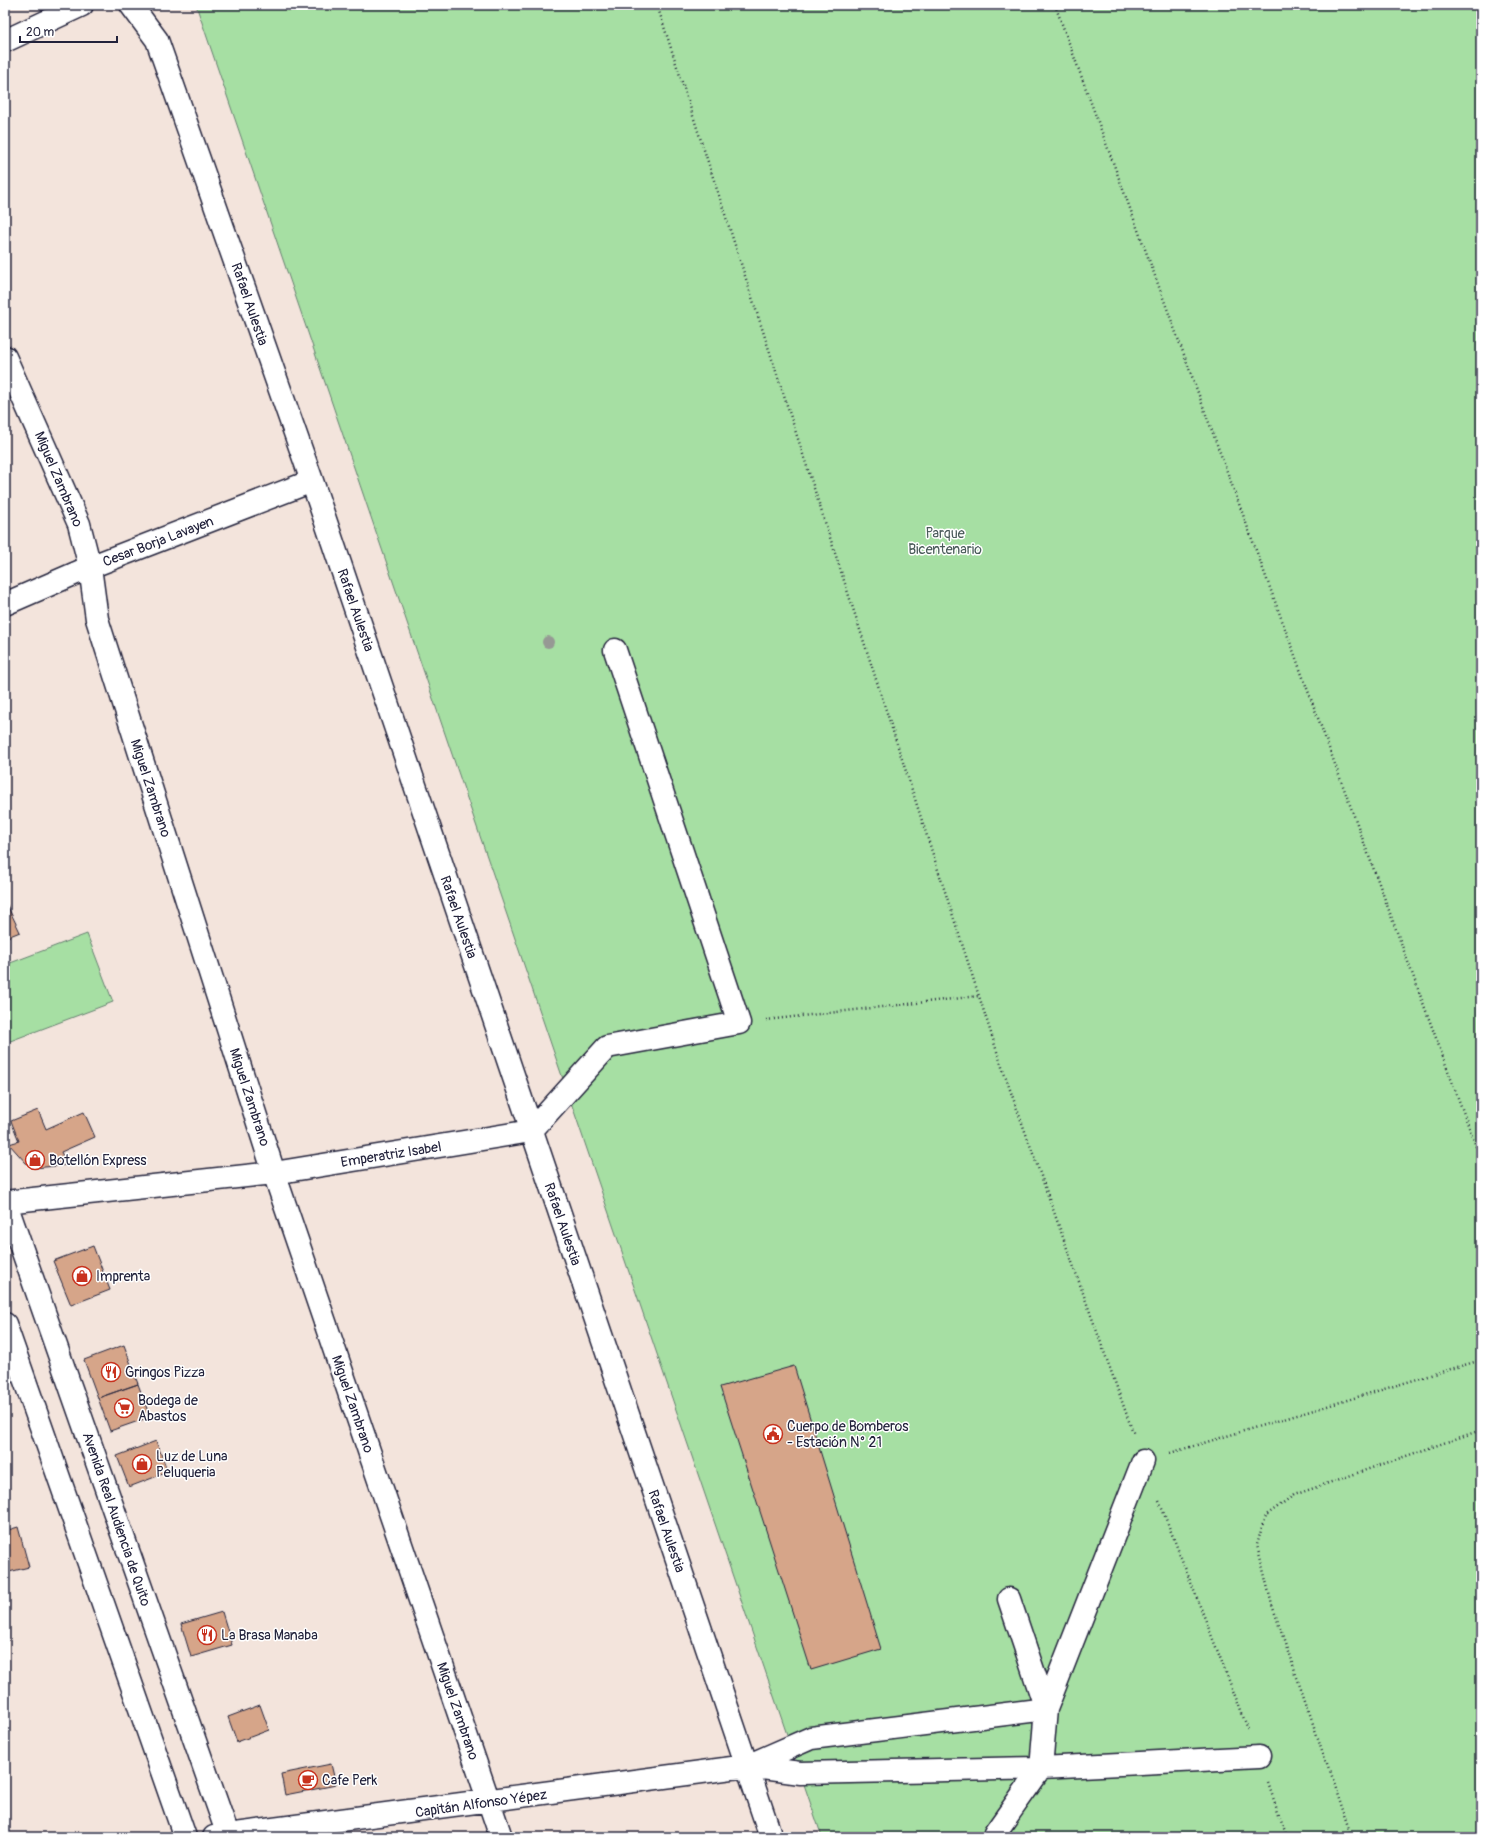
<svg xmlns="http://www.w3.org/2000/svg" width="1486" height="1842" viewBox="0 0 1486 1842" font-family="Pangolin,sans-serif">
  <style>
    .green { fill: #a6dfa3; stroke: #64806f }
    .building { fill: #d6a589; stroke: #22223b }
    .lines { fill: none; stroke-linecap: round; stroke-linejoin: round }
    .minor-casing { stroke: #22223b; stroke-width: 25 }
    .major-casing { stroke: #22223b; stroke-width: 25 }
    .path { stroke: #22223b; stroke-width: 2.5; stroke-dasharray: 1 3; stroke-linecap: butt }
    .minor { stroke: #fff; stroke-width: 22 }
    .major { stroke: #fff; stroke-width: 22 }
    .tree { fill: #969994 }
    .labels { text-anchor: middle; stroke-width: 3; stroke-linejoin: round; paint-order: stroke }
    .street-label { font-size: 14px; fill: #22223b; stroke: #fff }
    .park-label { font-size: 14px; fill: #4a5b5a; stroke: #fff }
    .poi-label { font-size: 14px; fill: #22223b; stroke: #fff; text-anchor: start }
  </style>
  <rect width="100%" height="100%" fill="#f3e4dc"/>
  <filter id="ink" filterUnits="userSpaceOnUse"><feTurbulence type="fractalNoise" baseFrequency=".025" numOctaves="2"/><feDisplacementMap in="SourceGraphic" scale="8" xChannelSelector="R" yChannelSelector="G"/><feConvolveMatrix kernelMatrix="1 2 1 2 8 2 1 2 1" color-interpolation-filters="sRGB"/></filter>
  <g filter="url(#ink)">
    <path class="green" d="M 196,5 L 1481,5 L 1481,1837 L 822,1837 Z
      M 87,934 L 113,1002 L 5,1043 L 5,965 Z"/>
    <path class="building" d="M 5,901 L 20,932 L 5,938 Z
      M 38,1110 L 46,1129 L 84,1112 L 95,1137 L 61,1152 L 67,1165 L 34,1168 L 26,1163 L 9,1144 L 19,1141 L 11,1121 Z
      M 93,1246 L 110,1290 L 71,1305 L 53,1261 Z
      M 124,1345 L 138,1384 L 98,1398 L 84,1360 Z
      M 794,1366 L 881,1649 L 811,1670 L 720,1387 Z
      M 138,1384 L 150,1417 L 110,1431 L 98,1398 Z
      M 156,1441 L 168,1472 L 129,1487 L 117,1456 Z
      M 18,1527 L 29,1567 L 5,1573 L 5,1531 Z
      M 222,1612 L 232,1645 L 191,1657 L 181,1624 Z
      M 260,1705 L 269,1730 L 237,1742 L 228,1717 Z
      M 331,1764 L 336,1785 L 285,1795 L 281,1774 Z"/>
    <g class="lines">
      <defs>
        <path id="minor" d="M 131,5 L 157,40 L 312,481 L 771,1837
          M 5,41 L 82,5
          M 5,357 L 79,524 L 90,567 L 97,619 L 274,1173 L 501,1837
          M 5,604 L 90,567 L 312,481
          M 5,1201 L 228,1835 L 747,1766 L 800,1773 L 1041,1768 L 1259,1757
          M 5,1202 L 274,1173 L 531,1131 L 607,1047 L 739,1023 L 615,650
          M 5,1324 L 185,1837
          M 747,1766 L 811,1738 L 1046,1709 L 1143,1461
          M 997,1837 L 995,1833 L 1041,1768 L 1046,1709 L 1009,1599"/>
        <path id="major" d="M 214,1837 L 228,1835 L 228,1837"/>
      </defs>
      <use href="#minor" class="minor-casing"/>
      <use href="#major" class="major-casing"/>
      <path class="path" d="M 657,5 L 1003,1070 L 1134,1435
        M 1055,5 L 1481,1160
        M 766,1020 L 979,996
        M 1170,1453 L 1481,1360
        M 1159,1501 L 1248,1729
        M 1268,1783 L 1287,1837
        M 1352,1837 L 1272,1605 L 1257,1545 L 1265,1516 L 1294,1495 L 1481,1430"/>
      <use href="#minor" class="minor"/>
      <use href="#major" class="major"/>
    </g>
    <circle class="tree" cx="548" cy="642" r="6"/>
  </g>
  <defs>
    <symbol id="shop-ring" viewBox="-11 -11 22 22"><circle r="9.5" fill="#fff" stroke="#c8321e" stroke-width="1.5"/><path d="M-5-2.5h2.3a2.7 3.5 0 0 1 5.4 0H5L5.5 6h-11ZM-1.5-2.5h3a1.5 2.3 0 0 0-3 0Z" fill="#c8321e"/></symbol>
    <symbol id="restaurant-ring" viewBox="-11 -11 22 22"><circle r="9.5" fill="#fff" stroke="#c8321e" stroke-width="1.5"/><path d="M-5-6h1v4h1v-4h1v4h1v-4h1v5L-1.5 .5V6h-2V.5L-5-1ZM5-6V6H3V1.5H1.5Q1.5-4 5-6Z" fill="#c8321e"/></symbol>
    <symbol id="supermarket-ring" viewBox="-11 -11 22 22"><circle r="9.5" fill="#fff" stroke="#c8321e" stroke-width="1.5"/><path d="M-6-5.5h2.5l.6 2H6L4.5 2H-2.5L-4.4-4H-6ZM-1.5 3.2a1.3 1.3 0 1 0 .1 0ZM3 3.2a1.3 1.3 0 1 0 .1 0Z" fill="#c8321e"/></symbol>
    <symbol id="civic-ring" viewBox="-11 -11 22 22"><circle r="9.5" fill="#fff" stroke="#c8321e" stroke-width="1.5"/><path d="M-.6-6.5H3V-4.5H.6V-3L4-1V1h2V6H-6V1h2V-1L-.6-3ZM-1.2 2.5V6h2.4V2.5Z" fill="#c8321e"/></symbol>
    <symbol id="cafe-ring" viewBox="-11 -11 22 22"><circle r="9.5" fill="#fff" stroke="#c8321e" stroke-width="1.5"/><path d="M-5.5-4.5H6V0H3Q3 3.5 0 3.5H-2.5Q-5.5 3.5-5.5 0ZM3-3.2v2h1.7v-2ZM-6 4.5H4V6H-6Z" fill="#c8321e"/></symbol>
  </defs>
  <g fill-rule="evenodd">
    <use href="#shop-ring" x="24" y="1149" width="22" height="22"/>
    <use href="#shop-ring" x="71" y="1265" width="22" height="22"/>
    <use href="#restaurant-ring" x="100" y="1361" width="22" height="22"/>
    <use href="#supermarket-ring" x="113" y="1397" width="22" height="22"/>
    <use href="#civic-ring" x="762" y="1423" width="22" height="22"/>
    <use href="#shop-ring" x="131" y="1453" width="22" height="22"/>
    <use href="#restaurant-ring" x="196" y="1624" width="22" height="22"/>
    <use href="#cafe-ring" x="297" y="1769" width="22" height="22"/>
  </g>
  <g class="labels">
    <g class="street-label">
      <text transform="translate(250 304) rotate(71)" y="5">Rafael Aulestia</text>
      <text transform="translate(59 479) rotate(67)" y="5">Miguel Zambrano</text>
      <text transform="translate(158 541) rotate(-21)" y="5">Cesar Borja Lavayen</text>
      <text transform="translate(356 610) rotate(71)" y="5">Rafael Aulestia</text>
      <text transform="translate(151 788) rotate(72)" y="5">Miguel Zambrano</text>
      <text transform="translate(459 917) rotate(71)" y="5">Rafael Aulestia</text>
      <text transform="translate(250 1097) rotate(72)" y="5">Miguel Zambrano</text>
      <text transform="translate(391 1154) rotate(-9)" y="5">Emperatriz Isabel</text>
      <text transform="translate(563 1224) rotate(71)" y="5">Rafael Aulestia</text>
      <text transform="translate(353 1404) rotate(71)" y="5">Miguel Zambrano</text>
      <text transform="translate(117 1519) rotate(71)" y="5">Avenida Real Audiencia de Quito</text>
      <text transform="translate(667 1531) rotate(71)" y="5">Rafael Aulestia</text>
      <text transform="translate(458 1711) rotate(71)" y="5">Miguel Zambrano</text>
      <text transform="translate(481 1803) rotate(-8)" y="5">Capitán Alfonso Yépez</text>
    </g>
    <g class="park-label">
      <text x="945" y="538">Parque<tspan x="945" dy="16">Bicentenario</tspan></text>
    </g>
    <g class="poi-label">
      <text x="49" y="1165">Botellón Express</text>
      <text x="96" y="1281">Imprenta</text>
      <text x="125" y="1377">Gringos Pizza</text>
      <text x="138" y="1405">Bodega de<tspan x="138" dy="16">Abastos</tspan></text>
      <text x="787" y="1431">Cuerpo de Bomberos<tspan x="787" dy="16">- Estación N° 21</tspan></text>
      <text x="156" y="1461">Luz de Luna<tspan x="156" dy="16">Peluqueria</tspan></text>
      <text x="221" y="1640">La Brasa Manaba</text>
      <text x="322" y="1785">Cafe Perk</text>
    </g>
  </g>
  <rect width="1486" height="1842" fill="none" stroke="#fff" stroke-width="20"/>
  <rect x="10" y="10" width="1466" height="1822" fill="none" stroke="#22223b" stroke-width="1.5" filter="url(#ink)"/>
  <path d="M20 36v6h97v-6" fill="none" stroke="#22223b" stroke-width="2"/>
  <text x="26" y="36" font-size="12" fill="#22223b" stroke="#ffffff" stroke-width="3" paint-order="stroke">20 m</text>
</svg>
